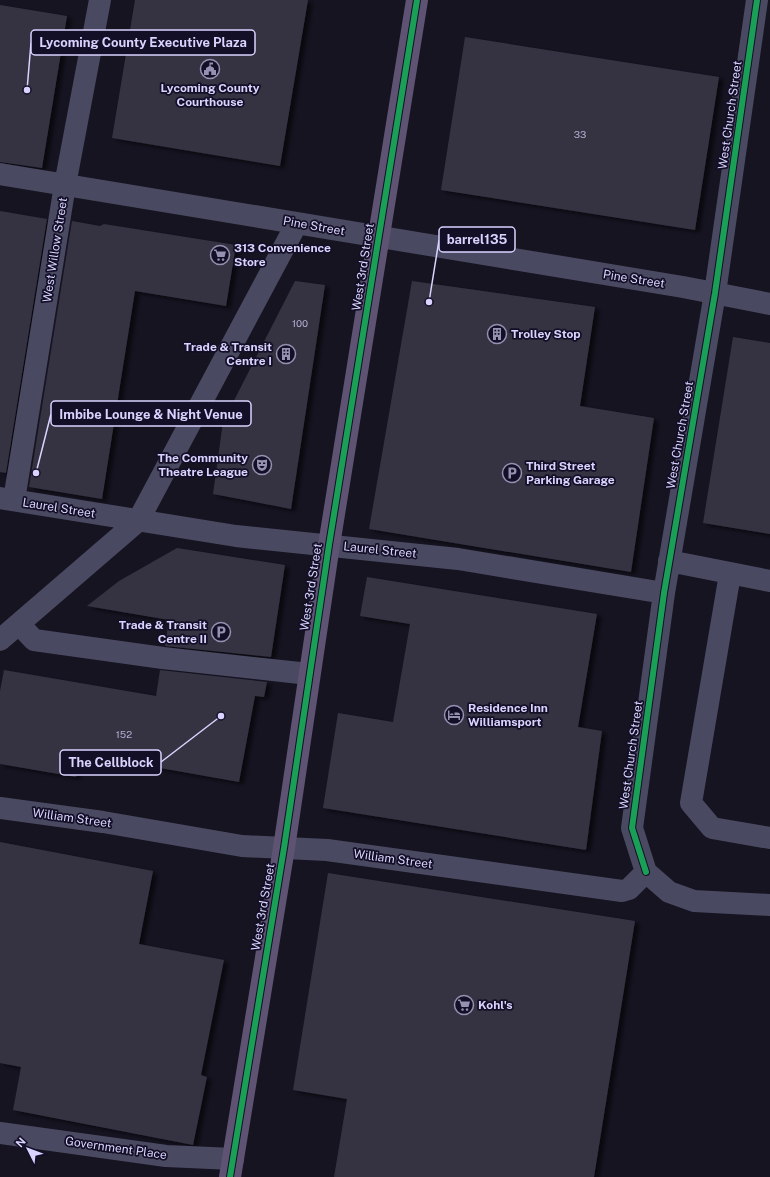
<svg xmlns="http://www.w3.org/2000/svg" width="770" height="1177" viewBox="0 0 770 1177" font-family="'Public Sans',sans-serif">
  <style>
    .building { fill: #343243; filter: url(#shadow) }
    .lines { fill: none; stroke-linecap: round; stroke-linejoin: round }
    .minor { stroke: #4a4962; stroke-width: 22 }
    .major { stroke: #5e5373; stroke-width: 22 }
    .cycleway-casing { stroke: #130f26; stroke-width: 8 }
    .cycleway { stroke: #1a9f57; stroke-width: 6 }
    .labels { text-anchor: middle; stroke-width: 3.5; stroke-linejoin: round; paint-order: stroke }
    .number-label { font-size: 10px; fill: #b0acd0 }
    .poi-label { font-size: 12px; font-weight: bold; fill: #d9d4ff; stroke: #130f26; text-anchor: start }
    .street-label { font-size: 12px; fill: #d9d4ff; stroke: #130f26 }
    .leader { fill: none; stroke: #d9d4ff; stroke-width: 1.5 }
    .callout-dot { fill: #d9d4ff; stroke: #130f26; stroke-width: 1.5 }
    .callout { fill: #130f26; stroke: #d9d4ff; stroke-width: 1.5 }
    .callout-label { font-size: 13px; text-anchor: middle; font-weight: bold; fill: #d9d4ff }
  </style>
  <defs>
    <filter id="shadow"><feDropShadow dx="4.5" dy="2.5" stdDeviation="2" flood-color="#0009"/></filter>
  </defs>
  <rect width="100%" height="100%" fill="#161421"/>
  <path class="building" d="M 135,0 L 308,0 L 280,166 L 112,138 Z
    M 0,5 L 67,16 L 42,168 L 0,162 Z
    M 465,37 L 719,77 L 695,230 L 441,190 Z
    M 0,211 L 47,219 L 6,473 L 0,472 Z
    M 72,221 L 100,226 L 104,224 L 236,245 L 226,306 L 135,291 L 102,499 L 29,487 Z
    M 295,281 L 325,285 L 291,509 L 213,494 L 223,422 Z
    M 412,281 L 595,307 L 580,406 L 654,418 L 631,572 L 369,529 Z
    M 733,337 L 770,343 L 770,534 L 703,523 Z
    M 177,548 L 285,565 L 271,657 L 165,646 L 169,620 L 87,606 L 119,581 Z
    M 367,577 L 597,614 L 578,727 L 602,731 L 586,850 L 323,808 L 338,713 L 393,722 L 410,624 L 360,616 Z
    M 4,670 L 156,696 L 160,670 L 267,682 L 264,697 L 255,696 L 239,782 L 81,754 L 76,777 L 0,764 L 0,691 Z
    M 0,842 L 153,871 L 139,944 L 224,960 L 201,1075 L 207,1077 L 193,1145 L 13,1110 L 21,1067 L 0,1063 Z
    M 328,873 L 635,921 L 594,1177 L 334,1177 L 347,1099 L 293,1090 Z"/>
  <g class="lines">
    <path class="minor" d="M 0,174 L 683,287 L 770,304
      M 0,498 L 236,536 L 458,559 L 664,593
      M 14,500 L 65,185 L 100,0
      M 669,561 L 770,581
      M 730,574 L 691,803 L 712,828 L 770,838
      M 19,624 L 34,640 L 163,658 L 309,674
      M 0,640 L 138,521 L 297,223
      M 0,808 L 103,822 L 242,846 L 327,850 L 622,891 L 629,889 L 646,872
      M 646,872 L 632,828 L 664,593 L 715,293 L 757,0
      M 646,872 L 669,892 L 694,901 L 770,905
      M 0,1133 L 166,1156 L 233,1159"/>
    <path class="major" d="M 230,1177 L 284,848 L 329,545 L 417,0"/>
    <defs>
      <path id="cycleway" d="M 646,872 L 632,828 L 664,593 L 715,293 L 757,0
        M 230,1177 L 284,848 L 329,545 L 417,0"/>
    </defs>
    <use href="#cycleway" class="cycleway-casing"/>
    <use href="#cycleway" class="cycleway"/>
  </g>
  <defs>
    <symbol id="civic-ring" viewBox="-11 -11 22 22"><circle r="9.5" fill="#130f26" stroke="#9591b1" stroke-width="1.5"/><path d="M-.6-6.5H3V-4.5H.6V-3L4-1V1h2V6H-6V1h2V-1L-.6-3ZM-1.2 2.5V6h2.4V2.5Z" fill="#9591b1"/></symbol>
    <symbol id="supermarket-ring" viewBox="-11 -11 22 22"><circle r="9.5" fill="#130f26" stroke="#9591b1" stroke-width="1.5"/><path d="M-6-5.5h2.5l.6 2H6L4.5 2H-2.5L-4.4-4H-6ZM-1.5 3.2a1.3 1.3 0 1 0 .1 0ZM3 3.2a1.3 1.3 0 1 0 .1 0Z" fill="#9591b1"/></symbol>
    <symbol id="building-ring" viewBox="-11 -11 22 22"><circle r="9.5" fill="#130f26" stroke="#9591b1" stroke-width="1.5"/><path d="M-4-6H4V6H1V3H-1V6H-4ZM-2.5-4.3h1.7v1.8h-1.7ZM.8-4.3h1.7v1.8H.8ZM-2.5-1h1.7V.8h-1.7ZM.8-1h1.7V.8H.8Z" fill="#9591b1"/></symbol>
    <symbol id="theatre-ring" viewBox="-11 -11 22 22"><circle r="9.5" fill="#130f26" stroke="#9591b1" stroke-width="1.5"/><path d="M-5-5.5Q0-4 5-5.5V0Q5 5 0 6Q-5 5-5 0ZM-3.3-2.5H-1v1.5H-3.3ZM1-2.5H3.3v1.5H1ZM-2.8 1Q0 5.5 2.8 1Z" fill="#9591b1"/></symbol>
    <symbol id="parking-ring" viewBox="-11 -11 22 22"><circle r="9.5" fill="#130f26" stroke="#9591b1" stroke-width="1.5"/><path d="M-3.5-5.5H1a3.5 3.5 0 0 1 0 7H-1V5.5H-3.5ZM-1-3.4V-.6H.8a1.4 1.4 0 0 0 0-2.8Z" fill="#9591b1"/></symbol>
    <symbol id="hotel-ring" viewBox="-11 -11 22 22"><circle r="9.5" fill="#130f26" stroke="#9591b1" stroke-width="1.5"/><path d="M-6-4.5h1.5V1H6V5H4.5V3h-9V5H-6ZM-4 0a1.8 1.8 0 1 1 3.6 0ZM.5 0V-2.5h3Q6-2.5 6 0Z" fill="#9591b1"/></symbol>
  </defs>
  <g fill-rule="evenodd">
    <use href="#civic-ring" x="199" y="58" width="22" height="22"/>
    <use href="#supermarket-ring" x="209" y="244" width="22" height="22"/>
    <use href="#building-ring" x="486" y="323" width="22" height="22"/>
    <use href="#building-ring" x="275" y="343" width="22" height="22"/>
    <use href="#theatre-ring" x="251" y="454" width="22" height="22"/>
    <use href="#parking-ring" x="501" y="462" width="22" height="22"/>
    <use href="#parking-ring" x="210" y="621" width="22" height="22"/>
    <use href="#hotel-ring" x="443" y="704" width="22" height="22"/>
    <use href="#supermarket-ring" x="453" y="994" width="22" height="22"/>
  </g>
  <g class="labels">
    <g class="number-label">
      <text x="580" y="138">33</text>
      <text x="300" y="327">100</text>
      <text x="124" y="738">152</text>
    </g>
    <g class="poi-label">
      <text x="210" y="92" text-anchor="middle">Lycoming County<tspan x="210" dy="14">Courthouse</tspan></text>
      <text x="234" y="252">313 Convenience<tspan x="234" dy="14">Store</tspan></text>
      <text x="511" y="338">Trolley Stop</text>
      <text x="272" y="351" text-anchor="end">Trade &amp; Transit<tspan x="272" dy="14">Centre I</tspan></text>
      <text x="248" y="462" text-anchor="end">The Community<tspan x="248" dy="14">Theatre League</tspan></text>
      <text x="526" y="470">Third Street<tspan x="526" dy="14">Parking Garage</tspan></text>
      <text x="207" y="629" text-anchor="end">Trade &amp; Transit<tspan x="207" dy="14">Centre II</tspan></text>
      <text x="468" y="712">Residence Inn<tspan x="468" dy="14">Williamsport</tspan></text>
      <text x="478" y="1009">Kohl's</text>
    </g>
    <g class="street-label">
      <text transform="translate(730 115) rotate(-82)" y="4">West Church Street</text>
      <text transform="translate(314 226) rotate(10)" y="4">Pine Street</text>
      <text transform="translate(55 250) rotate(-81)" y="4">West Willow Street</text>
      <text transform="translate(363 267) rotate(-81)" y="4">West 3rd Street</text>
      <text transform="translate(634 279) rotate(9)" y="4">Pine Street</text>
      <text transform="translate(680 435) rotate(-80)" y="4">West Church Street</text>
      <text transform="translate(59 508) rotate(9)" y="4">Laurel Street</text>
      <text transform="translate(380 550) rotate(6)" y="4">Laurel Street</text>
      <text transform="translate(311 587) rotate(-81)" y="4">West 3rd Street</text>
      <text transform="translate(631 755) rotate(-82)" y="4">West Church Street</text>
      <text transform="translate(72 818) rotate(8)" y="4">William Street</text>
      <text transform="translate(393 859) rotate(8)" y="4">William Street</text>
      <text transform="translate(263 907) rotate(-80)" y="4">West 3rd Street</text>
      <text transform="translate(116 1148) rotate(8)" y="4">Government Place</text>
    </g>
  </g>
  <path class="leader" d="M27 90L31 43M429 302L439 240M36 473L51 414M221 716L161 762"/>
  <g class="callout-dot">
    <circle cx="27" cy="90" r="4"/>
    <circle cx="429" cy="302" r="4"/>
    <circle cx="36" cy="473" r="4"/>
    <circle cx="221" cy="716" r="4"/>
  </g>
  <g class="callout">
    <rect x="31" y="30" width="224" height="25" rx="4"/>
    <rect x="439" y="227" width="76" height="25" rx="4"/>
    <rect x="51" y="401" width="200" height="25" rx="4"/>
    <rect x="60" y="750" width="101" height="25" rx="4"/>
  </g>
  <g class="callout-label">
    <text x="143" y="47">Lycoming County Executive Plaza</text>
    <text x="477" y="244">barrel135</text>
    <text x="151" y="419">Imbibe Lounge &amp; Night Venue</text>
    <text x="111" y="767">The Cellblock</text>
  </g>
  <g transform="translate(28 1149) rotate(312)" stroke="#130f26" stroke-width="3" paint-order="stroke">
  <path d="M0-3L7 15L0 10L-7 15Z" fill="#d9d4ff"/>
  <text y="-6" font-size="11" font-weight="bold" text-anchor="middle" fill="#d9d4ff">N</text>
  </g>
</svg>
